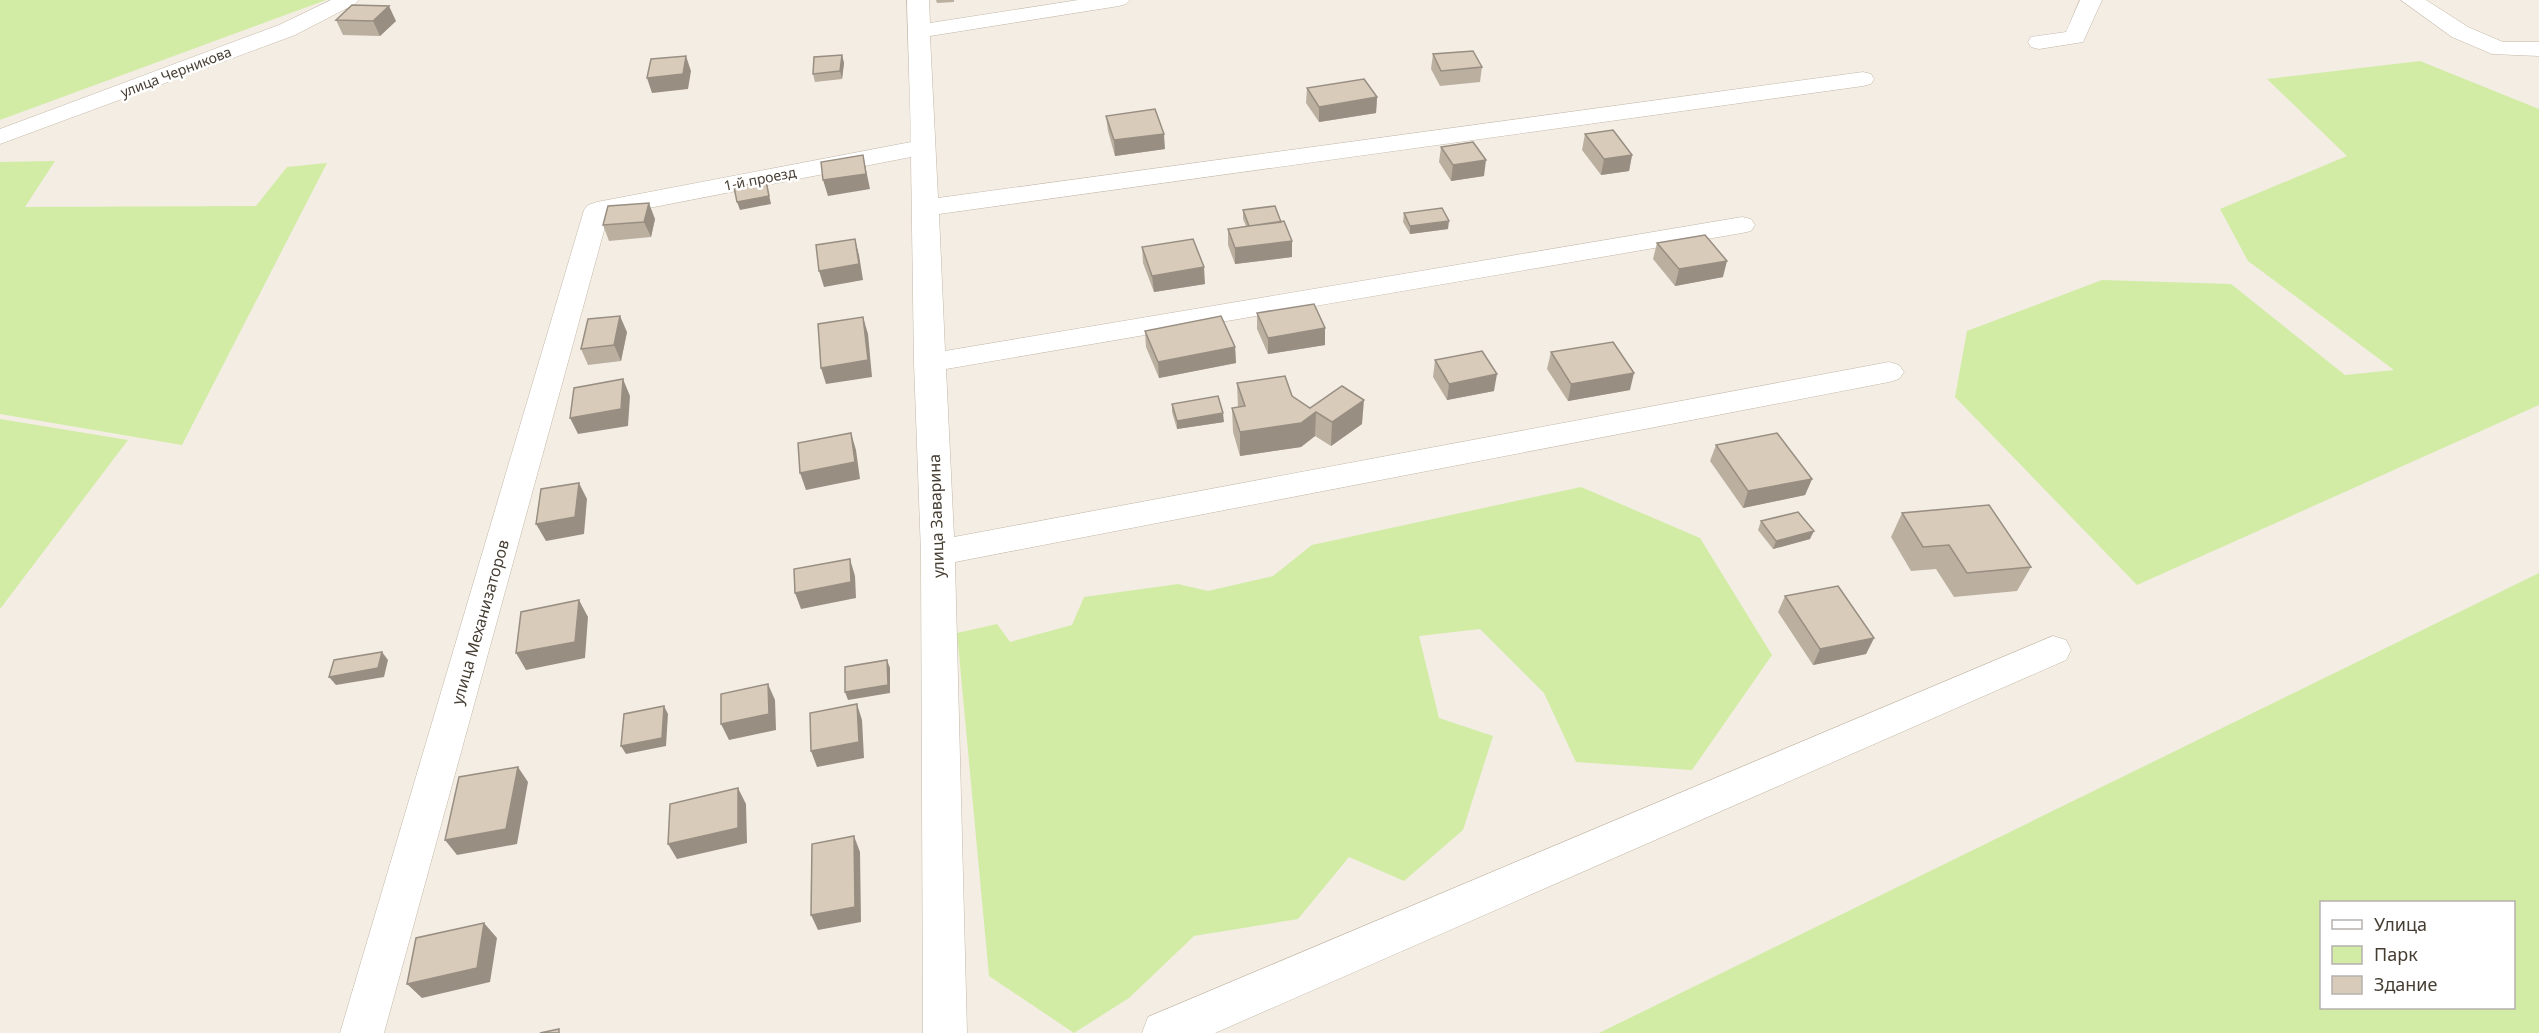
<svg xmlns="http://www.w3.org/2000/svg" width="2539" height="1033" viewBox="0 0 2539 1033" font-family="'Noto Sans',sans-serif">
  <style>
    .green { fill: #d2eca6; fill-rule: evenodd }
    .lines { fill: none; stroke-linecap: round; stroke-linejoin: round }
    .minor-casing { stroke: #c3b7a7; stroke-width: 1 }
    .minor { fill: #fff; fill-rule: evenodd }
    .wall { fill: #bbafa0 }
    .shaded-wall { fill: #988e82 }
    .building { fill: #d9cbba; stroke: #988e82; stroke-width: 1.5 }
    .labels { text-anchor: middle; stroke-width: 5; stroke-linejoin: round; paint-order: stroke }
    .far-street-label { font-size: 14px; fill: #463d32; stroke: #fff }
    .street-label { font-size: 16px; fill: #463d32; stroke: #fff }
  </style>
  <rect width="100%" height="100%" fill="#f3ede3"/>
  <path class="green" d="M 0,0 L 326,0 L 0,120 Z
    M 2420,61 L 2539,109 L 2539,405 L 2137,585 L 1955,397 L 1967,331 L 2102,280 L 2231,284 L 2345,375 L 2394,370 L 2248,261 L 2220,209 L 2347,156 L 2267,79 Z
    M 55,161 L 25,207 L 256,206 L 287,167 L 327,163 L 182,445 L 0,414 L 0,162 Z
    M 0,419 L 128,440 L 0,609 Z
    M 1581,487 L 1700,538 L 1772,655 L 1692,770 L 1576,762 L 1544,693 L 1480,629 L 1419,636 L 1439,718 L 1493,736 L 1463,830 L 1404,881 L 1349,857 L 1298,919 L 1194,936 L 1129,998 L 1074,1033 L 989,976 L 957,633 L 997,624 L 1010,642 L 1072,625 L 1084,597 L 1178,584 L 1208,591 L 1273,576 L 1312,545 Z
    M 2539,573 L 2539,1033 L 1599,1033 ZM 2322,902 L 2514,902 L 2514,1008 L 2322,1008 Z"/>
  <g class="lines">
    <defs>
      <path id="minor" d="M 331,0 L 359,0 L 355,4 L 295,35 L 0,144 L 0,129 L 279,25 Z
        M 907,0 L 929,0 L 930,23 L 1078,0 L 1130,0 L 1126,4 L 1119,6 L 930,36 L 938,198 L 1863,72 L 1871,74 L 1874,79 L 1871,84 L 1863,86 L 939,214 L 945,351 L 1742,217 L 1751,219 L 1755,225 L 1751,231 L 1742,233 L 946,369 L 954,537 L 1889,362 L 1899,365 L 1904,372 L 1899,379 L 1889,382 L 955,562 L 967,1033 L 923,1033 L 921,553 L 914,363 L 911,157 L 608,216 L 384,1033 L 340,1033 L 584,210 L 588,205 L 597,202 L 911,142 Z
        M 2080,0 L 2102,0 L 2083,42 L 2039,49 L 2031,47 L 2028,42 L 2031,37 L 2066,32 Z
        M 2401,0 L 2426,0 L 2468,27 L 2503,42 L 2539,42 L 2539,56 L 2492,54 L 2452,37 Z
        M 2053,636 L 2066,640 L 2071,650 L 2066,660 L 1215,1033 L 1142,1033 L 1148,1017 Z"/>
    </defs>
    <use href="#minor" class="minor-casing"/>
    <use href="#minor" class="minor"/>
  </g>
  <path class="wall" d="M 936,0 L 954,0 L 954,2 L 937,3 Z
    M 336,20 L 396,21 L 380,36 L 343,35 Z
    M 1433,54 L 1482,67 L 1480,82 L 1440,86 L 1431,69 Z
    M 842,55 L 844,63 L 842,79 L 815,82 L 813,74 Z
    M 1307,88 L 1377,97 L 1376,113 L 1319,122 L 1306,103 Z
    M 1106,116 L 1165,149 L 1115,156 L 1108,131 Z
    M 1585,134 L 1632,155 L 1629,171 L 1601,175 L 1582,150 Z
    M 1441,147 L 1484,176 L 1451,181 L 1439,162 Z
    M 1243,210 L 1292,257 L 1235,264 L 1228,245 L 1228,229 L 1246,226 L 1243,219 Z
    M 1404,213 L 1448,229 L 1410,234 L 1403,222 Z
    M 655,219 L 651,237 L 609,241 L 603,225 Z
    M 1657,243 L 1723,277 L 1675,286 L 1653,259 Z
    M 1142,247 L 1205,284 L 1154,292 L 1143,263 Z
    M 1257,313 L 1325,328 L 1325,345 L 1268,354 L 1257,329 Z
    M 1145,331 L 1235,347 L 1236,363 L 1159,378 L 1146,347 Z
    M 627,332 L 621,361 L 588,365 L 581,349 Z
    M 1551,352 L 1630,390 L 1568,401 L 1547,369 Z
    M 1435,360 L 1494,391 L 1447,400 L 1433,377 Z
    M 1237,383 L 1292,396 L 1310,408 L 1362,424 L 1331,446 L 1315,436 L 1301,447 L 1240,456 L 1233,432 L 1232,408 L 1238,407 Z
    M 1172,404 L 1224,422 L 1177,429 L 1172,412 Z
    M 1716,445 L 1812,479 L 1805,495 L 1743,508 L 1710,461 Z
    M 1902,513 L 2031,567 L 2017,591 L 1954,597 L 1936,569 L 1911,571 L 1891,537 Z
    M 1761,521 L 1810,539 L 1773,549 L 1758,530 Z
    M 1785,596 L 1874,638 L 1866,654 L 1813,665 L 1778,612 Z"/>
  <path class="shaded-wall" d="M 389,6 L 396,21 L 380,36 L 373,21 Z
    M 842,55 L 844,63 L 842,79 L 840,71 Z
    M 686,56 L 691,71 L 688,89 L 652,93 L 647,78 Z
    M 1377,97 L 1376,113 L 1319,122 L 1319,107 Z
    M 1164,134 L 1165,149 L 1115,156 L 1114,140 Z
    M 863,155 L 870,189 L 828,196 L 823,180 Z
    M 1632,155 L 1629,171 L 1601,175 L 1604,159 Z
    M 1486,160 L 1484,176 L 1451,181 L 1453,165 Z
    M 766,181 L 771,204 L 740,210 L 737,202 Z
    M 649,203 L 655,219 L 651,237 L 644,222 Z
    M 1449,221 L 1448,229 L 1410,234 L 1410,226 Z
    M 855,239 L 859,255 L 863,280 L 824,287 L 819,271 Z
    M 1292,241 L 1292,257 L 1235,264 L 1235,248 Z
    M 1727,261 L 1723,277 L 1675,286 L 1679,269 Z
    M 1204,267 L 1205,284 L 1154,292 L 1152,276 Z
    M 620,316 L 627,332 L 621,361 L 614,345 Z
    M 863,317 L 868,334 L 872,377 L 826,384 L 821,368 Z
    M 1325,328 L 1325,345 L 1268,354 L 1268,338 Z
    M 1235,347 L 1236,363 L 1159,378 L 1158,362 Z
    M 1634,373 L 1630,390 L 1568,401 L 1571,384 Z
    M 1497,374 L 1494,391 L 1447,400 L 1449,384 Z
    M 623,379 L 630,396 L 628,426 L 578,434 L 570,418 Z
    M 1364,400 L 1362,424 L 1331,446 L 1332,422 Z
    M 1316,412 L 1315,436 L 1301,447 L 1240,456 L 1240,432 Z
    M 1223,413 L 1224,422 L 1177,429 L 1177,421 Z
    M 851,433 L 856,450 L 860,479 L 806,490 L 800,473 Z
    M 1812,479 L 1805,495 L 1743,508 L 1748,491 Z
    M 579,483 L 587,499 L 584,534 L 546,541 L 536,524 Z
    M 1814,531 L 1810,539 L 1773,549 L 1776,541 Z
    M 850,559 L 855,576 L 856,598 L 801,609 L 795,593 Z
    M 579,600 L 588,617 L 585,658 L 526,670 L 516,653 Z
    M 1874,638 L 1866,654 L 1813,665 L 1820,649 Z
    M 382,652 L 388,660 L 384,677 L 336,685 L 329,677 Z
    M 887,660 L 890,668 L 890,693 L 848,700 L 845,692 Z
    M 768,684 L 775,700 L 776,730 L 729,740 L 721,724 Z
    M 857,704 L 862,720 L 864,758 L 817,767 L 811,751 Z
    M 664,706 L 668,714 L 666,746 L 626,754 L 621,746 Z
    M 518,767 L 528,782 L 517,844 L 457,855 L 445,840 Z
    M 738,788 L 746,804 L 747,843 L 677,859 L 668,844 Z
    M 854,836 L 860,852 L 861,922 L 818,930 L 811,915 Z
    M 484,923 L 497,938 L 490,982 L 422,998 L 407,984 Z"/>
  <path class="building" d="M 352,5 L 389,6 L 373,21 L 336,20 Z
    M 1473,51 L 1482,67 L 1441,71 L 1433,54 Z
    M 842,55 L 840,71 L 813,74 L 814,57 Z
    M 686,56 L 683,74 L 647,78 L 651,59 Z
    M 1364,79 L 1377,97 L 1319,107 L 1307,88 Z
    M 1155,109 L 1164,134 L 1114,140 L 1106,116 Z
    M 1613,130 L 1632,155 L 1604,159 L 1585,134 Z
    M 1473,142 L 1486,160 L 1453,165 L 1441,147 Z
    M 863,155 L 866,174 L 823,180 L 821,162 Z
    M 766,181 L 769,196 L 737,202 L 734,187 Z
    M 649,203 L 644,222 L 603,225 L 608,206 Z
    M 1275,206 L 1281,222 L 1249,226 L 1243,210 Z
    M 1442,208 L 1449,221 L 1410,226 L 1404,213 Z
    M 1284,221 L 1292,241 L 1235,248 L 1228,229 Z
    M 1705,235 L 1727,261 L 1679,269 L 1657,243 Z
    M 855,239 L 859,264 L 819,271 L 816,245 Z
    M 1193,239 L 1204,267 L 1152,276 L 1142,247 Z
    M 1314,304 L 1325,328 L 1268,338 L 1257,313 Z
    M 620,316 L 614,345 L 581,349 L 588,319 Z
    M 1221,316 L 1235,347 L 1158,362 L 1145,331 Z
    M 863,317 L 868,360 L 821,368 L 818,324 Z
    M 1613,342 L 1634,373 L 1571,384 L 1551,352 Z
    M 1482,351 L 1497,374 L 1449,384 L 1435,360 Z
    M 1285,376 L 1292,396 L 1310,408 L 1342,386 L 1364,400 L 1332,422 L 1316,412 L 1301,423 L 1240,432 L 1232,408 L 1245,406 L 1237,383 Z
    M 623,379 L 621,409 L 570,418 L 574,388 Z
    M 1218,396 L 1223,413 L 1177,421 L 1172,404 Z
    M 851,433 L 855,462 L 800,473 L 798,443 Z
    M 1777,433 L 1812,479 L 1748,491 L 1716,445 Z
    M 579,483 L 575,517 L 536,524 L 541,489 Z
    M 1989,505 L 2031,567 L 1967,573 L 1949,545 L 1923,547 L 1902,513 Z
    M 1798,512 L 1814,531 L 1776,541 L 1761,521 Z
    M 850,559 L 851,582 L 795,593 L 794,569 Z
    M 1838,586 L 1874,638 L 1820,649 L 1785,596 Z
    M 579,600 L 575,642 L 516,653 L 521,612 Z
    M 382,652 L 378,668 L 329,677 L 334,660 Z
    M 887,660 L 888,685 L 845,692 L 845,667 Z
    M 768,684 L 769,714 L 721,724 L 721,694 Z
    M 857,704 L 859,742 L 811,751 L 810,713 Z
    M 664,706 L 662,738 L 621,746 L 624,714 Z
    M 518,767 L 506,829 L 445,840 L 459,777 Z
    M 738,788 L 738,828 L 668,844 L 670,804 Z
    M 854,836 L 855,907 L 811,915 L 812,844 Z
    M 484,923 L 477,968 L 407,984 L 416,938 Z
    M 559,1029 L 559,1033 L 540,1033 Z"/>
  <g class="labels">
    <g class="far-street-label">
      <text transform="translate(176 72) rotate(-21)" y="5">улица Черникова</text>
      <text transform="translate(760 179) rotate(-11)" y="5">1-й проезд</text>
    </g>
    <g class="street-label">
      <text transform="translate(936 516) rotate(-92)" y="6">улица Заварина</text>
      <text transform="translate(480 622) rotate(-74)" y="6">улица Механизаторов</text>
    </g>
  </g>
  <rect x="2320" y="901" width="195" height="108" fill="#ffffff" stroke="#b5b1ad" stroke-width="1.5"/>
  <rect x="2332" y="920" width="30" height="9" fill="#ffffff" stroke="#b5b1ad" stroke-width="1.5"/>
  <text x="2374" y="931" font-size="18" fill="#463d32">Улица</text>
  <rect x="2332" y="946" width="30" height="18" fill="#d2eca6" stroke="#b5b1ad" stroke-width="1.5"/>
  <text x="2374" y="961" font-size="18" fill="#463d32">Парк</text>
  <rect x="2332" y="976" width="30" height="18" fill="#d9cbba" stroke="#b5b1ad" stroke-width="1.5"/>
  <text x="2374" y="991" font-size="18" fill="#463d32">Здание</text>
</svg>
